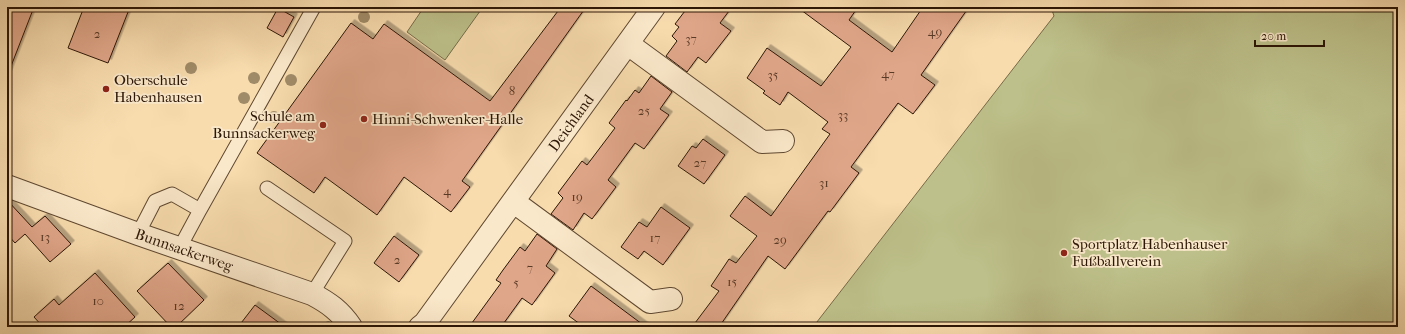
<svg xmlns="http://www.w3.org/2000/svg" width="1405" height="334" viewBox="0 0 1405 334" font-family="'IM FELL French Canon',serif">
  <style>
    .green { fill: #bdc08a; stroke: #746b48 }
    .lines { fill: none; stroke-linecap: round; stroke-linejoin: round }
    .stream { stroke: #70796a; stroke-width: 7 }
    .building { fill: #e0a689; stroke: #2c1606; filter: url(#shadow) }
    .service-casing { stroke: #5f4830; stroke-width: 15 }
    .minor-casing { stroke: #5f4830; stroke-width: 24 }
    .service { stroke: #fae8ca; stroke-width: 13 }
    .minor { stroke: #fae8ca; stroke-width: 22 }
    .tree { fill: #a08b68 }
    .poi-dot { fill: #8f2418; stroke: #fae8ca; stroke-width: 1.5 }
    .labels { text-anchor: middle; stroke-width: 3.5; stroke-linejoin: round; paint-order: stroke }
    .number-label { font-size: 13px; fill: #593a27 }
    .poi-label { font-size: 15px; fill: #2c1606; stroke: #fae8ca; text-anchor: start }
    .street-label { font-size: 15px; fill: #2c1606; stroke: #fae8ca }
  </style>
  <defs>
    <filter id="shadow"><feDropShadow dx="3.5" dy="-3.5" stdDeviation="0" flood-color="#0004"/></filter>
  </defs>
  <rect width="100%" height="100%" fill="#f8dcae"/>
  <filter id="stains"><feTurbulence type="fractalNoise" baseFrequency=".005" numOctaves="4"/><feColorMatrix values="0 0 0 0 .2 0 0 0 0 .09 0 0 0 0 .02 0 0 0 .5 -.17"/></filter>
  <radialGradient id="worn" r=".72"><stop offset=".6" stop-color="#630" stop-opacity="0"/><stop offset="1" stop-color="#630" stop-opacity=".3"/></radialGradient>
  <path class="green" d="M 424,7 L 483,7 L 445,60 L 407,32 Z
    M 1051,7 L 1398,7 L 1398,327 L 813,327 L 1054,16 Z"/>
  <g class="lines">
    <path class="stream" d="M 328,325 L 329,327"/>
  </g>
  <path class="building" d="M 7,7 L 34,7 L 8,74 L 7,73 Z
    M 84,7 L 130,7 L 108,63 L 68,48 Z
    M 561,7 L 586,7 L 462,181 L 470,187 L 451,212 L 404,177 L 377,215 L 325,177 L 314,193 L 257,153 L 351,23 L 373,39 L 384,24 L 490,101 Z
    M 688,7 L 732,7 L 720,23 L 731,31 L 706,63 L 698,57 L 687,72 L 666,56 L 677,41 L 672,36 L 679,27 L 675,24 Z
    M 797,7 L 858,7 L 849,20 L 892,52 L 923,7 L 969,7 L 921,75 L 935,85 L 913,114 L 898,103 L 851,167 L 859,173 L 830,212 L 828,211 L 785,269 L 768,256 L 719,327 L 692,327 L 719,291 L 711,286 L 729,259 L 736,263 L 757,236 L 730,216 L 745,196 L 771,216 L 830,134 L 822,129 L 828,122 L 788,92 L 780,105 L 763,93 L 765,91 L 747,78 L 767,48 L 821,86 L 851,47 Z
    M 278,8 L 294,17 L 283,37 L 267,28 Z
    M 651,76 L 672,92 L 660,109 L 669,115 L 644,149 L 635,143 L 608,180 L 616,187 L 592,219 L 584,213 L 573,230 L 551,214 L 563,198 L 558,193 L 582,161 L 587,165 L 615,128 L 609,123 L 626,100 L 627,101 L 635,90 L 639,93 Z
    M 703,139 L 725,155 L 704,184 L 678,166 L 692,146 L 696,148 Z
    M 7,200 L 32,227 L 45,216 L 71,244 L 50,262 L 25,234 L 15,243 L 7,234 Z
    M 661,207 L 690,228 L 663,265 L 644,251 L 638,259 L 621,247 L 639,222 L 647,227 Z
    M 537,234 L 557,249 L 546,266 L 555,273 L 532,305 L 522,298 L 501,327 L 469,327 L 501,283 L 496,280 L 503,270 L 520,247 L 525,251 Z
    M 394,236 L 419,255 L 399,282 L 374,263 Z
    M 168,263 L 204,300 L 176,327 L 171,327 L 137,291 Z
    M 95,273 L 135,317 L 124,327 L 43,327 L 34,317 L 54,299 L 59,305 Z
    M 591,286 L 646,327 L 584,327 L 569,316 Z
    M 255,305 L 285,327 L 238,327 Z"/>
  <g class="lines">
    <defs>
      <path id="service" d="M 267,188 L 345,241 L 312,294
        M 200,210 L 314,7
        M 138,234 L 155,201 L 172,194 L 200,210 L 179,249"/>
      <path id="minor" d="M 628,44 L 762,142 L 783,141
        M 7,186 L 138,234 L 312,294 C 329,303 340,311 351,327
        M 514,202 L 650,302 L 671,299
        M 420,327 L 425,323 L 654,7"/>
    </defs>
    <use href="#service" class="service-casing"/>
    <use href="#minor" class="minor-casing"/>
    <use href="#service" class="service"/>
    <use href="#minor" class="minor"/>
  </g>
  <g class="tree">
    <circle cx="364" cy="17" r="6"/>
    <circle cx="191" cy="68" r="6"/>
    <circle cx="254" cy="78" r="6"/>
    <circle cx="291" cy="80" r="6"/>
    <circle cx="244" cy="98" r="6"/>
    <circle cx="274" cy="117" r="6"/>
  </g>
  <g class="poi-dot">
    <circle cx="106" cy="89" r="4"/>
    <circle cx="364" cy="119" r="4"/>
    <circle cx="323" cy="125" r="4"/>
    <circle cx="1064" cy="253" r="4"/>
  </g>
  <g class="labels">
    <g class="number-label">
      <text x="935" y="36">49</text>
      <text x="97" y="38">2</text>
      <text x="691" y="43">37</text>
      <text x="888" y="78">47</text>
      <text x="773" y="79">35</text>
      <text x="512" y="95">8</text>
      <text x="644" y="115">25</text>
      <text x="843" y="119">33</text>
      <text x="700" y="167">27</text>
      <text x="824" y="187">31</text>
      <text x="447" y="195">4</text>
      <text x="577" y="201">19</text>
      <text x="45" y="241">13</text>
      <text x="655" y="242">17</text>
      <text x="780" y="244">29</text>
      <text x="397" y="264">2</text>
      <text x="530" y="272">7</text>
      <text x="732" y="286">15</text>
      <text x="516" y="287">5</text>
      <text x="98" y="305">10</text>
      <text x="179" y="310">12</text>
    </g>
    <g class="poi-label">
      <text x="114" y="85">Oberschule<tspan x="114" dy="17">Habenhausen</tspan></text>
      <text x="315" y="121" text-anchor="end">Schule am<tspan x="315" dy="17">Bunnsackerweg</tspan></text>
      <text x="372" y="124">Hinni-Schwenker-Halle</text>
      <text x="1072" y="249">Sportplatz Habenhauser<tspan x="1072" dy="17">Fußballverein</tspan></text>
    </g>
    <g class="street-label">
      <text transform="translate(571 123) rotate(-54)" y="5">Deichland</text>
      <text transform="translate(184 250) rotate(19)" y="5">Bunnsackerweg</text>
    </g>
  </g>
  <rect width="1405" height="334" fill="none" stroke="#f8dcae" stroke-width="24"/>
  <rect x="8" y="8" width="1389" height="318" fill="none" stroke="#2c1606" stroke-width="2"/>
  <rect x="12" y="12" width="1381" height="310" fill="none" stroke="#2c1606"/>
  <path d="M1255 40v6h69v-6" fill="none" stroke="#2c1606" stroke-width="2"/>
  <text x="1261" y="40" font-size="12" fill="#2c1606" stroke="#fae8ca" stroke-width="3" paint-order="stroke">20 m</text>
  <rect width="100%" height="100%" filter="url(#stains)"/>
  <rect width="100%" height="100%" fill="url(#worn)"/>
</svg>
